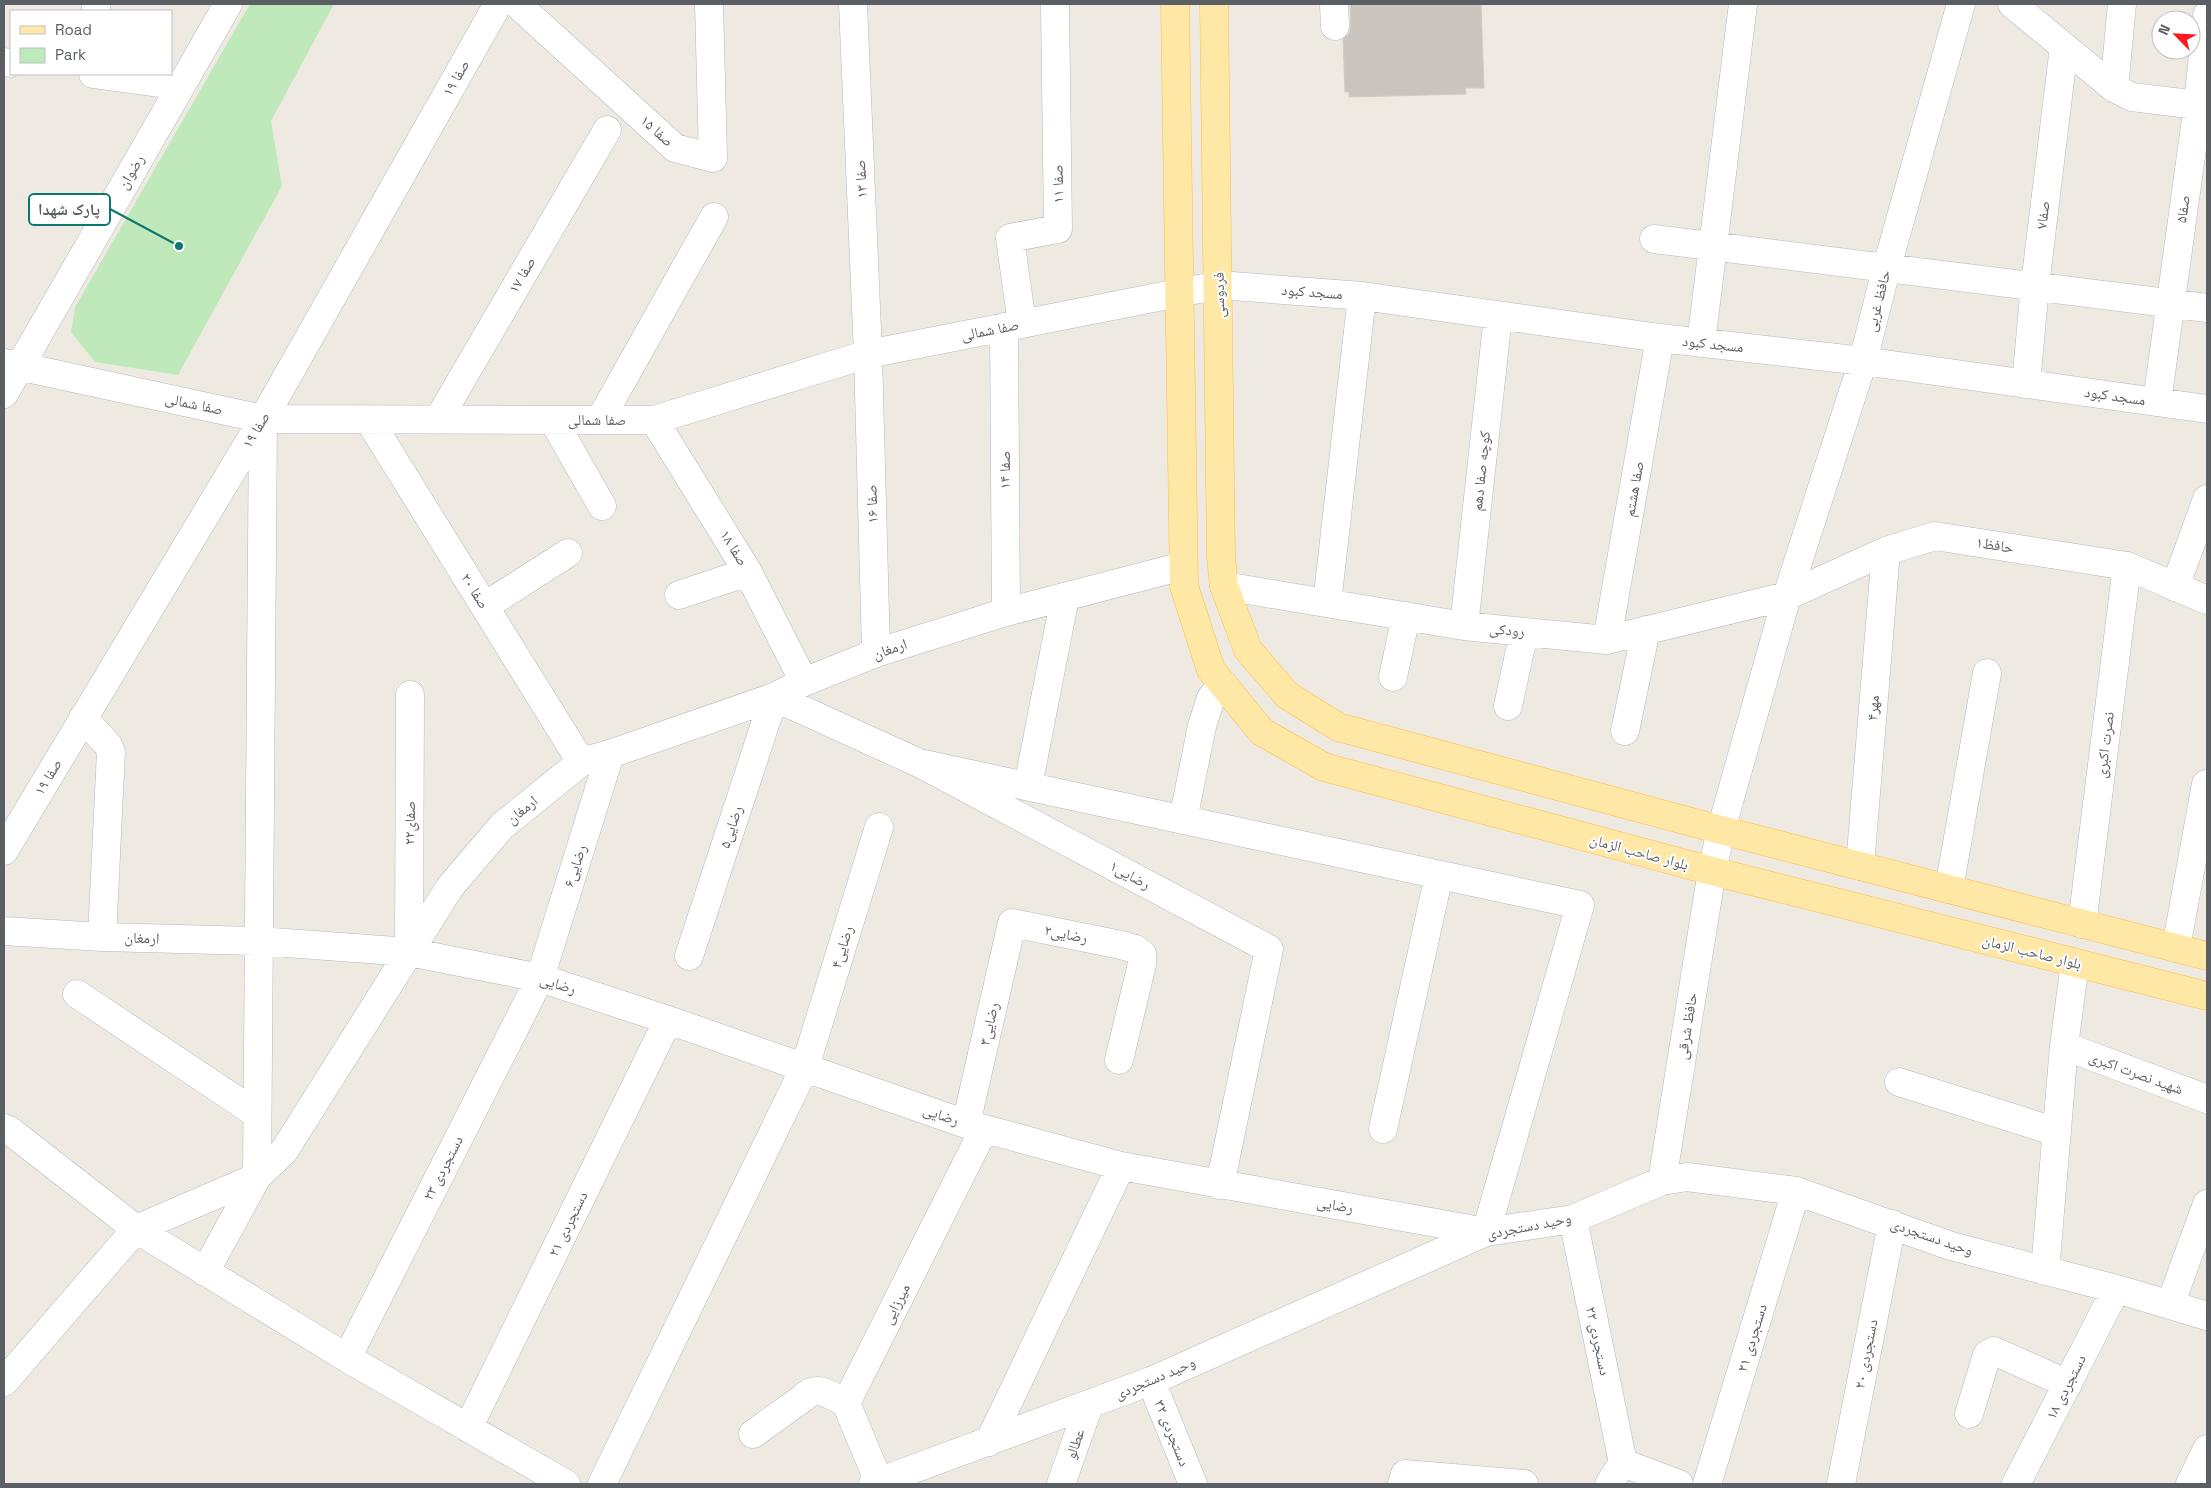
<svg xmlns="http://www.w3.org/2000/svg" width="2211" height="1488" viewBox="0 0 2211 1488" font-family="'Space Grotesk','Noto Naskh Arabic',sans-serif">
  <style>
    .green { fill: #bfe9ba }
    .building { fill: #c9c5be; stroke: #d4cbbf }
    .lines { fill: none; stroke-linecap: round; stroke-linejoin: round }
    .minor-casing { stroke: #b4b9bd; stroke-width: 29 }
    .major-casing { stroke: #ffbb49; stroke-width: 29 }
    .minor { stroke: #fff; stroke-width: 28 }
    .major { stroke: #ffe8a5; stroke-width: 28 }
    .labels { text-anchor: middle; stroke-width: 4; stroke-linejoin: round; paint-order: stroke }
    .street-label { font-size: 15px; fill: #5a5f64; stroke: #fff }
    .leader { fill: none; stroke: #0f766e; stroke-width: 2 }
    .callout-dot { fill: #0f766e; stroke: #fff; stroke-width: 2 }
    .callout { fill: #fff; stroke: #0f766e; stroke-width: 2 }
    .callout-label { font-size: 16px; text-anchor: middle; font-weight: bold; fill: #5a5f64 }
  </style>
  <rect width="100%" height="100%" fill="#eeeae1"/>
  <path class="green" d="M 250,4 L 334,4 L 271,121 L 282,186 L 178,375 L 95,362 L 71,332 L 75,307 Z"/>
  <path class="building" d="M 1350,4 L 1481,4 L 1484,88 L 1465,88 L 1466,94 L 1349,97 L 1349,92 L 1345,92 L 1343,39 L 1349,34 L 1351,26 Z"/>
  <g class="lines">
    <defs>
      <path id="minor" d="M 517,4 L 675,148 L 713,158 L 709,4
        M 853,4 L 868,354 L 876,653
        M 1334,4 L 1335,26
        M 2012,4 L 2114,88 L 2132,97 L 2198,105 L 2207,108
        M 96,11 L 96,4
        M 4,62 L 11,63
        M 93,74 L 181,86
        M 2114,88 L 2122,4
        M 1654,239 L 2207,308
        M 1022,324 L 1010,238 L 1058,229 L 1055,4
        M 1004,327 L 1006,612
        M 1701,343 L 1743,4
        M 4,363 L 263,419 L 654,420 L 868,354 L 1219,285 L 1362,296 L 1660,338 L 1863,361 L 2207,409
        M 2026,384 L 2035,285 L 2064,47
        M 4,394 L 228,4
        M 2157,402 L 2198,105 L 2207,15
        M 369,420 L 581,762
        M 438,420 L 607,130
        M 553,420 L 602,506
        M 600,420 L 714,217
        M 654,420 L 748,572 L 804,682
        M 1224,586 L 1464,626 L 1607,640 L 1787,596 L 1886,551 L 1935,536 L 2127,566 L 2207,600
        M 2175,587 L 2207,499
        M 679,595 L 748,572
        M 1327,603 L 1362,296
        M 485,606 L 568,553
        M 1464,626 L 1498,316
        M 1607,640 L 1660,338
        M 1393,677 L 1406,616
        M 1508,706 L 1524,632
        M 83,718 L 108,745 L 111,752 L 102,937
        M 1625,731 L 1646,630
        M 1028,786 L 1065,597
        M 1183,820 L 1202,726 L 1211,698 L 1223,684
        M 4,851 L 263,419 L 498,4
        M 1860,866 L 1886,551
        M 1949,889 L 1987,673
        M 2082,924 L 2127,566
        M 4,931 L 102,937 L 259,941 L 409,952 L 540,978 L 668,1020 L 966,1124 L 1121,1166 L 1486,1232 L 1580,905 L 919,763
        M 2176,948 L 2206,784
        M 409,952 L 410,695
        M 689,956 L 774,697 L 919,763 L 1269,949 L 1220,1185
        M 77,994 L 257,1114
        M 2064,1046 L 2207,1099
        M 1899,1082 L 2057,1132
        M 966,1124 L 1012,923 L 1121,945 L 1135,949 L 1142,954 L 1142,964 L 1119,1060
        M 4,1128 L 9,1130 L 136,1229 L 347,1358 L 566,1484
        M 1383,1129 L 1439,875
        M 1662,1181 L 1712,871 L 1721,830 L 1787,596 L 1863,361 L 1886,270 L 1961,4
        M 1573,1219 L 1623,1463
        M 2045,1271 L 2064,1046 L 2075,963
        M 205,1272 L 257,1177 L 263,421
        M 2170,1305 L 2207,1204
        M 347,1358 L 540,978 L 610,754
        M 1151,1381 L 1193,1484
        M 4,1382 L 136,1229 L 257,1177 L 284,1151 L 450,887 L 502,826 L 581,762 L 610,754 L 774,697 L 804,682 L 876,653 L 1006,612 L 1183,566
        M 1969,1414 L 1987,1355 L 1994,1351 L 2068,1384
        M 468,1428 L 668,1020
        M 753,1434 L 803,1398 C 816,1383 832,1396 846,1403
        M 989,1442 L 1121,1166
        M 1623,1463 L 1679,1484
        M 879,1482 L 846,1403 L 984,1129
        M 602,1484 L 805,1067 L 879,827
        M 873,1484 L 1151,1381 L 1486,1232 L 1573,1219 L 1662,1181 L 1687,1177 L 1796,1191 L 1951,1246 L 2120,1290 L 2207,1316
        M 1061,1484 L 1089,1405
        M 1402,1484 L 1405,1474 L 1524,1484
        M 1609,1484 L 1623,1463
        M 1707,1484 L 1796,1191
        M 1841,1484 L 1892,1224
        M 2016,1484 L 2116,1289
        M 2190,1484 L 2207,1449"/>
      <path id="major" d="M 1175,4 L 1184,586 L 1211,670 L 1262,732 L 1324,767 L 1712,871 L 2207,996
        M 1214,4 L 1221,557 L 1224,586 L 1248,650 L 1287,695 L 1338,727 L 1721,830 L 2207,956"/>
    </defs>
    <use href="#minor" class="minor-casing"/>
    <use href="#major" class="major-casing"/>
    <use href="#minor" class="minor"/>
    <use href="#major" class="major"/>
  </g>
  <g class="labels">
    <g class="street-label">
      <text transform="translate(456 78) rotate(-60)" y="5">صفا ۱۹</text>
      <text transform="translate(657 131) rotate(42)" y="5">صفا ۱۵</text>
      <text transform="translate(131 172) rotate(-60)" y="5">رضوان</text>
      <text transform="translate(861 179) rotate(-93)" y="5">صفا ۱۳</text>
      <text transform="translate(1058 184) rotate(-91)" y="5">صفا ۱۱</text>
      <text transform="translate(2183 209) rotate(-82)" y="5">صفا۵</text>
      <text transform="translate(2043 215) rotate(-83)" y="5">صفا۷</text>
      <text transform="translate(522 275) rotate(-60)" y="5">صفا ۱۷</text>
      <text transform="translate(1312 292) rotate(4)" y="5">مسجد کبود</text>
      <text transform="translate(1219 295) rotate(-91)" y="5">فردوسی</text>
      <text transform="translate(1878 301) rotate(-76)" y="5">حافظ غربی</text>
      <text transform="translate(990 330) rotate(-11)" y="5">صفا شمالی</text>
      <text transform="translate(1713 344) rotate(6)" y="5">مسجد کبود</text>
      <text transform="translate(2115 396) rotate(8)" y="5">مسجد کبود</text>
      <text transform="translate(194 404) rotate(12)" y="5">صفا شمالی</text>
      <text x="597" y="425">صفا شمالی</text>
      <text transform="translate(256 430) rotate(-59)" y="5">صفا ۱۹</text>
      <text transform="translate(1005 470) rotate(-90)" y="5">صفا ۱۴</text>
      <text transform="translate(1481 471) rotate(-84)" y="5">کوچه صفا دهم</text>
      <text transform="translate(1634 489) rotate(-80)" y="5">صفا هشتم</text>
      <text transform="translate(872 504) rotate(-92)" y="5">صفا ۱۶</text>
      <text transform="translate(1995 545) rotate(9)" y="5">حافظ۱</text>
      <text transform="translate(734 548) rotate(58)" y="5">صفا ۱۸</text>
      <text transform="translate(475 591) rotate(58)" y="5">صفا ۲۰</text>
      <text transform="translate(1507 630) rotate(5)" y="5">رودکی</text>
      <text transform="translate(890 649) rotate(-19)" y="5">ارمغان</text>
      <text transform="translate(1873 708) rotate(-85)" y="5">مهر۴</text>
      <text transform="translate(2105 745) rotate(-83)" y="5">نصرت اکبری</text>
      <text transform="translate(48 777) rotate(-59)" y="5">صفا ۱۹</text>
      <text transform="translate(522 810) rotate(-39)" y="5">ارمغان</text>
      <text transform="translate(410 823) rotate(-90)" y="5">صفای۲۲</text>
      <text transform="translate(731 827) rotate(-72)" y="5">رضایی۵</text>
      <text transform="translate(1639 852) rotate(15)" y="5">بلوار صاحب الزمان</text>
      <text transform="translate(575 866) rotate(-72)" y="5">رضایی۶</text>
      <text transform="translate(1130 875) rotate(28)" y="5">رضایی۱</text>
      <text transform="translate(1066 934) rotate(11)" y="5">رضایی۲</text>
      <text transform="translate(142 938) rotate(2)" y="5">ارمغان</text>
      <text transform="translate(842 947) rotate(-73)" y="5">رضایی۴</text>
      <text transform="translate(2032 952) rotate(14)" y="5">بلوار صاحب الزمان</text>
      <text transform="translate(558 984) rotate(17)" y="5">رضایی</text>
      <text transform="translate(989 1024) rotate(-77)" y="5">رضایی۳</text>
      <text transform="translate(1687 1026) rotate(-81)" y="5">حافظ شرقی</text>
      <text transform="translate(2136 1073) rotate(20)" y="5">شهید نصرت اکبری</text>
      <text transform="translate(941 1115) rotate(19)" y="5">رضایی</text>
      <text transform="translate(443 1168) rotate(-63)" y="5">دستجردی ۲۳</text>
      <text transform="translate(1335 1205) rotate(10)" y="5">رضایی</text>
      <text transform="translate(568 1224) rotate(-64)" y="5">دستجردی ۲۱</text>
      <text transform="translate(1529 1226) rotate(-11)" y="5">وحید دستجردی</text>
      <text transform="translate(1932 1237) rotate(19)" y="5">وحید دستجردی</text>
      <text transform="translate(896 1304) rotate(-63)" y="5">میرزایی</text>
      <text transform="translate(1752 1338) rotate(-73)" y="5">دستجردی ۲۱</text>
      <text transform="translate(1598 1341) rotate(78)" y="5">دستجردی ۲۲</text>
      <text transform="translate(1866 1354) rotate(-79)" y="5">دستجردی ۲۰</text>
      <text transform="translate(1155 1378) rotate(-23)" y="5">وحید دستجردی</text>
      <text transform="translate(2066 1387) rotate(-63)" y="5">دستجردی ۱۸</text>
      <text transform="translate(1172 1433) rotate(68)" y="5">دستجردی ۳۲</text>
      <text transform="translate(1075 1444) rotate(-71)" y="5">عطالو</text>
    </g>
  </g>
  <path class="leader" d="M179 246L110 209"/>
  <circle class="callout-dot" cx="179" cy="246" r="5"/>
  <rect class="callout" x="29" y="194" width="81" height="31" rx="5"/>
  <g class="callout-label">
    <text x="69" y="215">پارک شهدا</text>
  </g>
  <rect width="2211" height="1488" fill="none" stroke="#5a5f64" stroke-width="10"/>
  <rect x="10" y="10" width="162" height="65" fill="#ffffff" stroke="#bdbfc1"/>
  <rect x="20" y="26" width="25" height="8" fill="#ffe8a5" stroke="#bdbfc1"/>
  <text x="55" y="35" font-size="15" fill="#5a5f64">Road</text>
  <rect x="20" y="48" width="25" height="15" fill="#bfe9ba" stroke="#bdbfc1"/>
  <text x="55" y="60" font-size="15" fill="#5a5f64">Park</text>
  <g transform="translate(2176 35) rotate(294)"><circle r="24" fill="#ffffff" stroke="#bdbfc1"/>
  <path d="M0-4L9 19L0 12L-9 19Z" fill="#fb1a1d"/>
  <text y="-8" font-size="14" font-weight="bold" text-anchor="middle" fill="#5a5f64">N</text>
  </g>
</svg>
